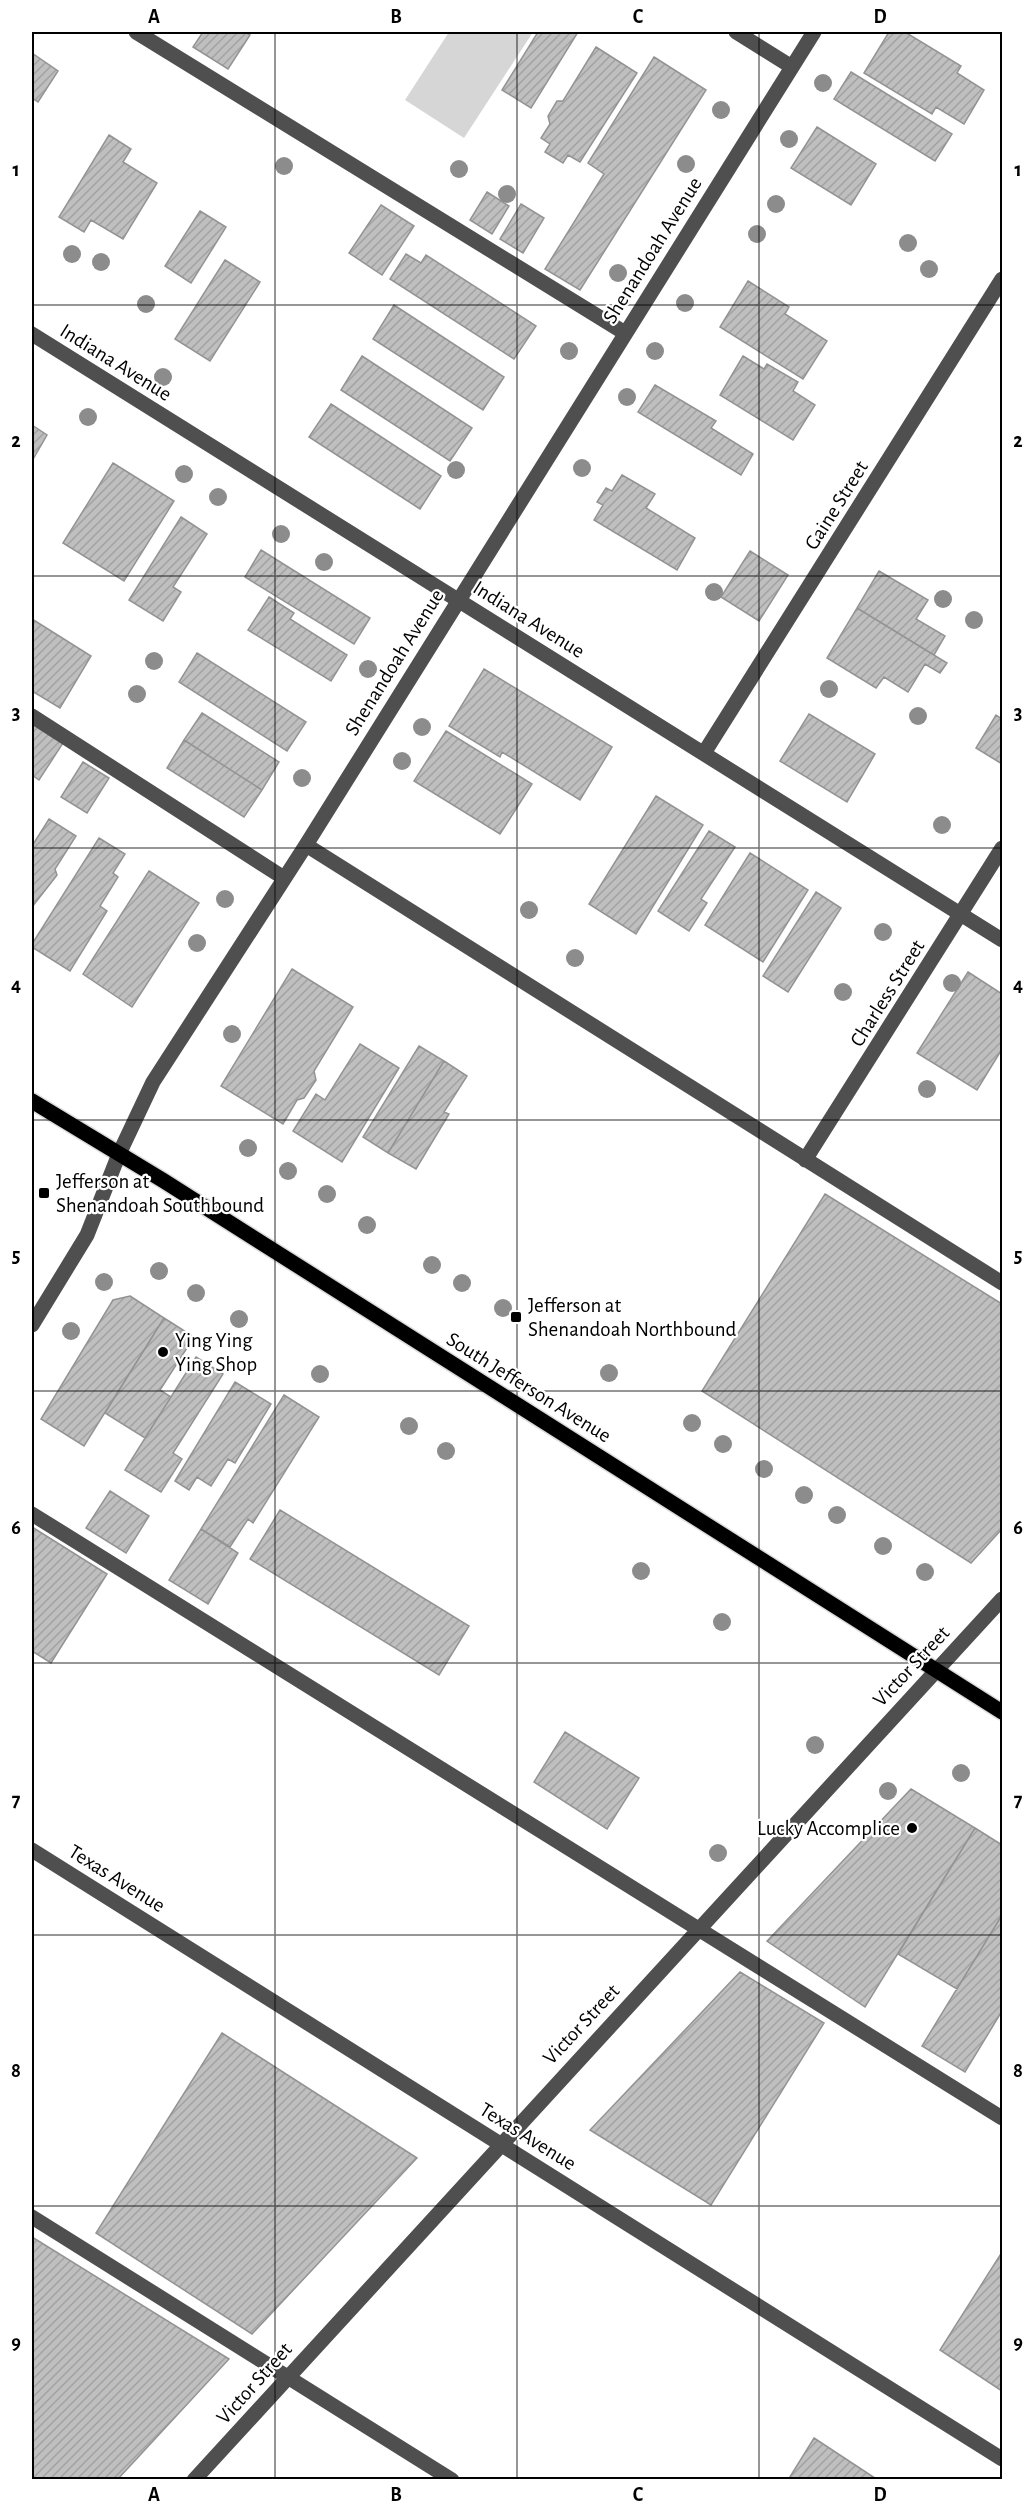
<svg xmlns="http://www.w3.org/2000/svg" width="1034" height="2511" viewBox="0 0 1034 2511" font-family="'Alegreya Sans',sans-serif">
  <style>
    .garden { fill: #d6d6d6 }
    .building { fill: url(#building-hatch); stroke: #939393; stroke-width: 1.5 }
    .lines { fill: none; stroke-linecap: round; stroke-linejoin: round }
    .major-casing { stroke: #dbdbdb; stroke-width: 18 }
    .minor { stroke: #4f4f4f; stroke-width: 15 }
    .major { stroke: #000; stroke-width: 15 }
    .tree { fill: #8c8c8c }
    .grid { fill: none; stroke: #000; stroke-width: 1.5; stroke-opacity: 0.55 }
    .poi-dot { fill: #000; stroke: #fff; stroke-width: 2 }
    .labels { text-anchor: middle; stroke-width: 4.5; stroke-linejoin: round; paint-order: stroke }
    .street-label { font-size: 21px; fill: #000; stroke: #fff }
    .poi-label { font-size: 21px; fill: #000; stroke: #fff; text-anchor: start }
    .neatline { fill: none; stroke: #000; stroke-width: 2 }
    .grid-label { font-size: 20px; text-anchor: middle; font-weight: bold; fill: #000 }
  </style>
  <defs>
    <pattern id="building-hatch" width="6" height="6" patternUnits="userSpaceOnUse" patternTransform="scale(1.5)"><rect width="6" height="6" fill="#bfbfbf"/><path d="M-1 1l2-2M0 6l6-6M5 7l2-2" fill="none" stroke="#a2a2a2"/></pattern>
  </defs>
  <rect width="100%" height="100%" fill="#fff"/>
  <path class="garden" d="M 449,32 L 533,32 L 464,138 L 405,100 Z"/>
  <path class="building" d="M 203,32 L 245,32 L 250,35 L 228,69 L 193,47 Z
    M 538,32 L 578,32 L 531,108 L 502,90 Z
    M 889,32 L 905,32 L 961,66 L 957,73 L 984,90 L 964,124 L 936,107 L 932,114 L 864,73 Z
    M 596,47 L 637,73 L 580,162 L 568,155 L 563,163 L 545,152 L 550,144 L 541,138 L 550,124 L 548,116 L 557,101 L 563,101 Z
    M 32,53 L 58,71 L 38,102 L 32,98 Z
    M 654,57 L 706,90 L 580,290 L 545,269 L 604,174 L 588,163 Z
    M 851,72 L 952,134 L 935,161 L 834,99 Z
    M 817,127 L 876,164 L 851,205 L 791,168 Z
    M 109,135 L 131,149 L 123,162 L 157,183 L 123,239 L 91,220 L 84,232 L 59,217 Z
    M 487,192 L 509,206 L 492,234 L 470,220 Z
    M 521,204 L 544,218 L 523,253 L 500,239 Z
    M 381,205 L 414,226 L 382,275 L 349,253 Z
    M 200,211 L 226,227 L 191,283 L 165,266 Z
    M 406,254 L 421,263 L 426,255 L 536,326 L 514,359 L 390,279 Z
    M 225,260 L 260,282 L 210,361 L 175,339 Z
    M 748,281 L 789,307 L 785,314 L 827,341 L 803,379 L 720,327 Z
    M 394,305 L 504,377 L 483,410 L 373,339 Z
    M 362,356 L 472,428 L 450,461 L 341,390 Z
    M 743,356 L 764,369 L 767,364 L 798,382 L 793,391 L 815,405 L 793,440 L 720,395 Z
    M 655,385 L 716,421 L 711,428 L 753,454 L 741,475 L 638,412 Z
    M 331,404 L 441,476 L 420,509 L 309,437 Z
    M 32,425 L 47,435 L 32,461 Z
    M 113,463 L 174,501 L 124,581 L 63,543 Z
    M 622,475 L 655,494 L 646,508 L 695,538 L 677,570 L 594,520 L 603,505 L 597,502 L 606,488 L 612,491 Z
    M 181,517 L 207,534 L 173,587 L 181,592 L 163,621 L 129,600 Z
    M 261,550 L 370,618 L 354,644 L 245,577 Z
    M 750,551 L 788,575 L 759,621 L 721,597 Z
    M 879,571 L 928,600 L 916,619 L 945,636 L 934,655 L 857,608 Z
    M 269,597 L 294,613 L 290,619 L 347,655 L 331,681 L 248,630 Z
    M 857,608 L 947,663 L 940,673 L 925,664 L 908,692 L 884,677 L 876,688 L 827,658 Z
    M 32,619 L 91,656 L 60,708 L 32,691 Z
    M 197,653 L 306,722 L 287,751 L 179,682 Z
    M 484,669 L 612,747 L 580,800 L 502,752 L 500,757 L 449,726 Z
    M 202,713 L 279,762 L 262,790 L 184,740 Z
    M 809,714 L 875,754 L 847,802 L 780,761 Z
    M 996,715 L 1002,719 L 1002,764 L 976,748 Z
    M 33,723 L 63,743 L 39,780 L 32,775 Z
    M 446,731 L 532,784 L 500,834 L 414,781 Z
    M 184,740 L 262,790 L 244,817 L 167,768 Z
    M 83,762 L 109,778 L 87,813 L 61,797 Z
    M 656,796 L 703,825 L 636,934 L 589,904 Z
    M 49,819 L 76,836 L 55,869 L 57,875 L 32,907 L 32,846 Z
    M 709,831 L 735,847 L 701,899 L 707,903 L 689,931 L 658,911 Z
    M 99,838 L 125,854 L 113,873 L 118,877 L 100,906 L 107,911 L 70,971 L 32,947 L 32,944 Z
    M 750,853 L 808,890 L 763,962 L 705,925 Z
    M 149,871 L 199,903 L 132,1007 L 83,974 Z
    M 816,892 L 841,908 L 788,992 L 763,976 Z
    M 292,969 L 353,1007 L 314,1071 L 316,1080 L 304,1098 L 297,1100 L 283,1124 L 221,1086 Z
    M 968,972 L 1002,994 L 1002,1049 L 977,1090 L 917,1053 Z
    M 360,1044 L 399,1068 L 342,1162 L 293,1131 L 316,1094 L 325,1100 Z
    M 419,1046 L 444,1061 L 388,1153 L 363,1137 Z
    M 444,1061 L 467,1076 L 444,1112 L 449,1114 L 416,1169 L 388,1153 Z
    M 825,1194 L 1002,1304 L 1002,1529 L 971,1563 L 702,1391 Z
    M 130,1296 L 164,1318 L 84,1446 L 41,1419 L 113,1300 Z
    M 164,1318 L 194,1337 L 160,1390 L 171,1397 L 145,1438 L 105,1413 Z
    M 196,1357 L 223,1374 L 173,1453 L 182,1459 L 161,1492 L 125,1470 Z
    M 235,1382 L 271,1404 L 235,1463 L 228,1459 L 211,1486 L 197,1477 L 189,1490 L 175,1481 Z
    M 284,1395 L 319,1417 L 253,1523 L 248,1519 L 230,1547 L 201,1529 Z
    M 110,1491 L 149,1516 L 126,1553 L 86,1528 Z
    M 280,1510 L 469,1626 L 439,1675 L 250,1559 Z
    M 32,1527 L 107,1574 L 51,1663 L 32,1651 Z
    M 201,1529 L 238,1553 L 208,1604 L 169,1580 Z
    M 565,1732 L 639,1778 L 607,1829 L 534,1782 Z
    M 911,1789 L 975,1828 L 865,2007 L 767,1941 Z
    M 975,1828 L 1002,1845 L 1002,1915 L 957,1989 L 898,1954 Z
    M 1002,1915 L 1002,2011 L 965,2072 L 922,2046 Z
    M 740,1972 L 824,2023 L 711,2205 L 590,2130 Z
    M 222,2033 L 417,2158 L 252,2334 L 96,2233 Z
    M 32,2237 L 229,2359 L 117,2480 L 32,2480 Z
    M 1002,2252 L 1002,2391 L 940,2350 Z
    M 814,2438 L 878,2480 L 788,2480 Z"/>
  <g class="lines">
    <defs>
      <path id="major" d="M 32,1101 L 164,1181 L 1002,1712"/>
    </defs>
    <use href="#major" class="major-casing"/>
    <path class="minor" d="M 136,32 L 625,333
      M 736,32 L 792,67
      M 32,334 L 1002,940
      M 32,716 L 284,878
      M 704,753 L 1002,279
      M 306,845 L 1002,1283
      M 805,1160 L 1002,848
      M 32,1325 L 87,1235 L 119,1154 L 153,1082 L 306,845 L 814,32
      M 32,1514 L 1002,2118
      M 32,1850 L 1002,2459
      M 32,2217 L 452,2480
      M 194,2480 L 1002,1599"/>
    <use href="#major" class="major"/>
  </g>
  <g class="tree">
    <circle cx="823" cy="83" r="9"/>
    <circle cx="721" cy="110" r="9"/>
    <circle cx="789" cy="139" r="9"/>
    <circle cx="686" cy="164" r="9"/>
    <circle cx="284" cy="166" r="9"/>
    <circle cx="459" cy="169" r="9"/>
    <circle cx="507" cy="194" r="9"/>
    <circle cx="776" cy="204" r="9"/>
    <circle cx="757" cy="234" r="9"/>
    <circle cx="908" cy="243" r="9"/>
    <circle cx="72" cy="254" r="9"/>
    <circle cx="101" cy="262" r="9"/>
    <circle cx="929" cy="269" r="9"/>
    <circle cx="618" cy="273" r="9"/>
    <circle cx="685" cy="303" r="9"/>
    <circle cx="146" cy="304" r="9"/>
    <circle cx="569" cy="351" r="9"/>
    <circle cx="655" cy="351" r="9"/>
    <circle cx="163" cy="377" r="9"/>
    <circle cx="627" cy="397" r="9"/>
    <circle cx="88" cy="417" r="9"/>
    <circle cx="582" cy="468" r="9"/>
    <circle cx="456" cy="470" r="9"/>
    <circle cx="184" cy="474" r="9"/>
    <circle cx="218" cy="497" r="9"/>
    <circle cx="281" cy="534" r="9"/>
    <circle cx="324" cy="562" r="9"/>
    <circle cx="714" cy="592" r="9"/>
    <circle cx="943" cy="599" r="9"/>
    <circle cx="974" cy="620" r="9"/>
    <circle cx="154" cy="661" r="9"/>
    <circle cx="368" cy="669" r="9"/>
    <circle cx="829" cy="689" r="9"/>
    <circle cx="137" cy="694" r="9"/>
    <circle cx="918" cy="716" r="9"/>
    <circle cx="422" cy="727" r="9"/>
    <circle cx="402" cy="761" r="9"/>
    <circle cx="302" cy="778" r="9"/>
    <circle cx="942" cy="825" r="9"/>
    <circle cx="225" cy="899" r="9"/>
    <circle cx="529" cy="910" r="9"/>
    <circle cx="883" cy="932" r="9"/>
    <circle cx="197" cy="943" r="9"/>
    <circle cx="575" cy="958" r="9"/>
    <circle cx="952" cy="983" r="9"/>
    <circle cx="843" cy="992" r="9"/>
    <circle cx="232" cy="1034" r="9"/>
    <circle cx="927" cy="1089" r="9"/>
    <circle cx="248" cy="1148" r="9"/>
    <circle cx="288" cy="1171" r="9"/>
    <circle cx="327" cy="1194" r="9"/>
    <circle cx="367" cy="1225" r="9"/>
    <circle cx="432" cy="1265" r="9"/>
    <circle cx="159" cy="1271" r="9"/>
    <circle cx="104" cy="1282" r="9"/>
    <circle cx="462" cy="1283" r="9"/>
    <circle cx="196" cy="1293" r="9"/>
    <circle cx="503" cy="1308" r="9"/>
    <circle cx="239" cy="1319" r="9"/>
    <circle cx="71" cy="1331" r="9"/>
    <circle cx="609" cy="1373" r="9"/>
    <circle cx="320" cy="1374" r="9"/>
    <circle cx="692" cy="1423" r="9"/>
    <circle cx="409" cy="1426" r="9"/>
    <circle cx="723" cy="1444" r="9"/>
    <circle cx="446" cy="1451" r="9"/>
    <circle cx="764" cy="1469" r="9"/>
    <circle cx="804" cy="1495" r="9"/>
    <circle cx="837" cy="1515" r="9"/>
    <circle cx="883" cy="1546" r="9"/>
    <circle cx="641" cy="1571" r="9"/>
    <circle cx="925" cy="1572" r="9"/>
    <circle cx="722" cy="1622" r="9"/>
    <circle cx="815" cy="1745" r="9"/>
    <circle cx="961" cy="1773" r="9"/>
    <circle cx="888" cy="1791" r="9"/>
    <circle cx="718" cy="1853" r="9"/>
  </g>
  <path class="grid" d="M 275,32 L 275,2480M 517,32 L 517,2480M 759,32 L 759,2480M 32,305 L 1002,305M 32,576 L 1002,576M 32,848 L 1002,848M 32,1120 L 1002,1120M 32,1391 L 1002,1391M 32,1663 L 1002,1663M 32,1935 L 1002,1935M 32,2206 L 1002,2206"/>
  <g class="poi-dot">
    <rect x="38" y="1187" width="12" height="12" rx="3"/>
    <rect x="510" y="1311" width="12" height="12" rx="3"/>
    <circle cx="163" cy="1352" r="6"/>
    <circle cx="912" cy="1828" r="6"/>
  </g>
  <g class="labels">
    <g class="street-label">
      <text transform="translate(652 250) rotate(-58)" y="7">Shenandoah Avenue</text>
      <text transform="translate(116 362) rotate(32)" y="7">Indiana Avenue</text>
      <text transform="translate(836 505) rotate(-58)" y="7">Gaine Street</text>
      <text transform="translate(529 619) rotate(32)" y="7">Indiana Avenue</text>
      <text transform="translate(394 662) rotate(-58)" y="7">Shenandoah Avenue</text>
      <text transform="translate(887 993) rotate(-58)" y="7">Charless Street</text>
      <text transform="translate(529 1387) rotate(32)" y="7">South Jefferson Avenue</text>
      <text transform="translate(911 1666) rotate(-47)" y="7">Victor Street</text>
      <text transform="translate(117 1878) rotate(32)" y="7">Texas Avenue</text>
      <text transform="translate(581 2024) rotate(-47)" y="7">Victor Street</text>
      <text transform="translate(528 2136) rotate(32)" y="7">Texas Avenue</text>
      <text transform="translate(254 2383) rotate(-48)" y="7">Victor Street</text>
    </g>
    <g class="poi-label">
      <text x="56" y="1188">Jefferson at<tspan x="56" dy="24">Shenandoah Southbound</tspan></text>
      <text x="528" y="1312">Jefferson at<tspan x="528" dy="24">Shenandoah Northbound</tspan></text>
      <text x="175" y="1347">Ying Ying<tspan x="175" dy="24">Ying Shop</tspan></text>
      <text x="900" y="1835" text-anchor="end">Lucky Accomplice</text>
    </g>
  </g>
  <rect width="1034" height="2511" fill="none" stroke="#ffffff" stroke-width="66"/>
  <rect x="33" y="33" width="968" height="2445" class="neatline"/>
  <g class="grid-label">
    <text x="154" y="23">A</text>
    <text x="396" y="23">B</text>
    <text x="638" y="23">C</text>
    <text x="880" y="23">D</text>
    <text x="16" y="176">1</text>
    <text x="1018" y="176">1</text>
    <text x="16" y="447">2</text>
    <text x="1018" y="447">2</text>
    <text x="16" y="719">3</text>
    <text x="1018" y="719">3</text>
    <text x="16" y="991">4</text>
    <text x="1018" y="991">4</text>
    <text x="16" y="1262">5</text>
    <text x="1018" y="1262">5</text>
    <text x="16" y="1534">6</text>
    <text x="1018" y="1534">6</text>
    <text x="16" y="1806">7</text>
    <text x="1018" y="1806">7</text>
    <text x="16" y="2077">8</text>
    <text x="1018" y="2077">8</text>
    <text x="16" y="2349">9</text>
    <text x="1018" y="2349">9</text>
    <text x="154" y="2501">A</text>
    <text x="396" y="2501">B</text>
    <text x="638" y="2501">C</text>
    <text x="880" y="2501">D</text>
  </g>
</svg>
